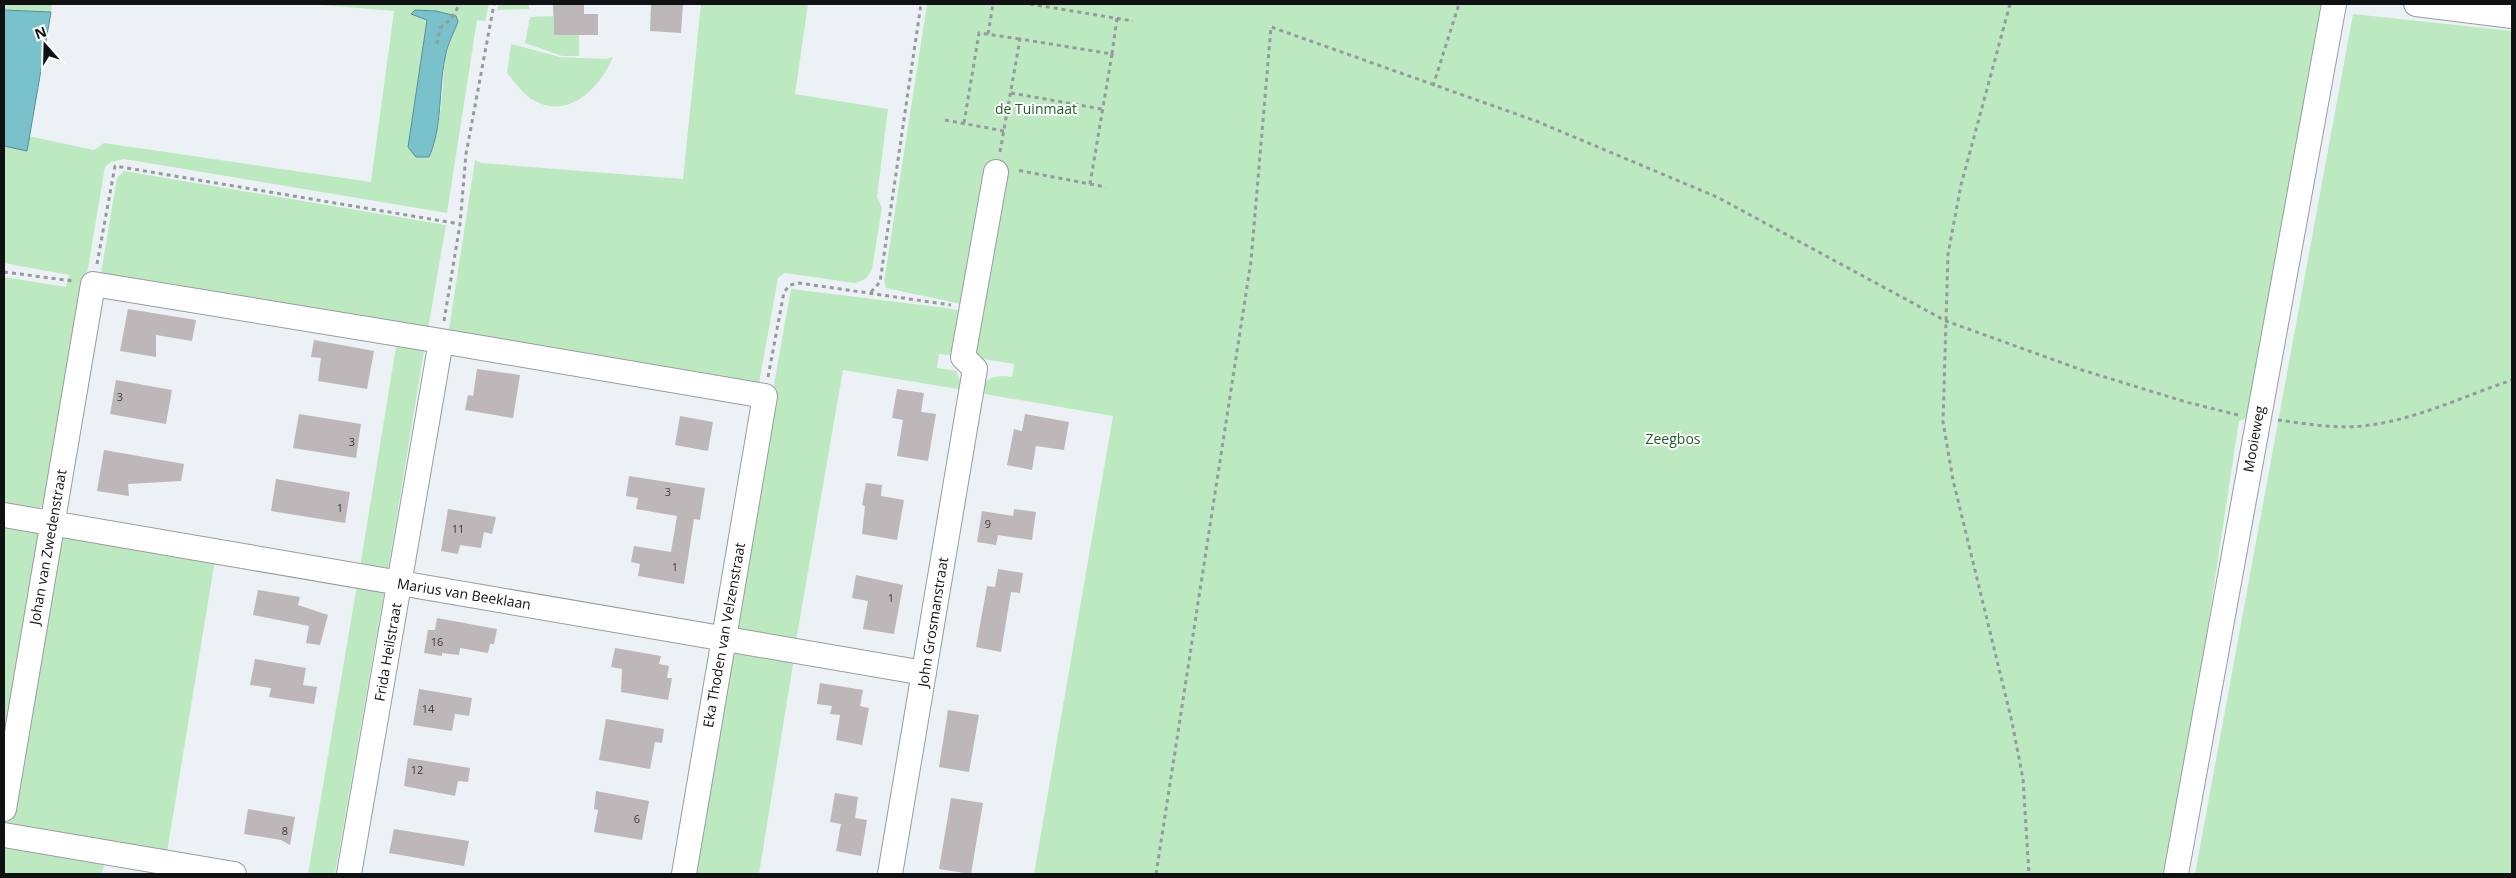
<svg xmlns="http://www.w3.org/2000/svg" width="2516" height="878" viewBox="0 0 2516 878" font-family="'Open Sans',sans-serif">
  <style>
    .green { fill: #bde9c1; fill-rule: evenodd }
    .water { fill: #79c2cb; stroke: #5a8d94 }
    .building { fill: #bdb7ba }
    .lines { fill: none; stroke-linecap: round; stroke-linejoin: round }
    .minor-casing { stroke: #989ca0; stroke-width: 26 }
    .path { stroke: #969a9d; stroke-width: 3; stroke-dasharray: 4 4; stroke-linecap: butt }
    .minor { stroke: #fff; stroke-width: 24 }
    .labels { text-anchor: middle; stroke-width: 4; stroke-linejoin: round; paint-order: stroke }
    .number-label { font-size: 11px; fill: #3b3a3d }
    .park-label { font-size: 14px; fill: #20602e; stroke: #fff }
    .street-label { font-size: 14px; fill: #101113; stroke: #fff }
  </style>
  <rect width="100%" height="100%" fill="#ecf1f5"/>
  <path class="green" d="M 4,4 L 52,4 L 51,12 L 4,10 Z
    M 310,4 L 489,4 L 485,21 L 477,20 L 447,213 L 124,159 L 111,162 L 105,167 L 49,500 L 38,509 L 4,506 L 4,277 L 66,287 L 69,275 L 4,263 L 4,146 L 27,151 L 28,136 L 94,150 L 104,143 L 371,182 L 394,11 ZM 412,14 L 458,22 L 445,56 L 441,109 L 434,145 L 408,146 L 427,20 Z
    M 499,4 L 529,4 L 529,9 L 497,10 Z
    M 701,4 L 808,4 L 795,94 L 888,109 L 877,197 L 882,208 L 872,269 C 868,278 864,281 854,283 L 785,273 L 778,278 L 758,389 L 448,336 L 475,160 L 481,163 L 683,179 Z
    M 927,4 L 2327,4 L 2250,416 L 2239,421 L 2187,763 L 2165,874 L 1034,874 L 1113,416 L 979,393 C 984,377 997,374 1012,377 L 1014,364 L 970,357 L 966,305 L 886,288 L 884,282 Z
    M 2353,14 L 2512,31 L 2512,874 L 2195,874 Z
    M 553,16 L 554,35 L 579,35 L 579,56 L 562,56 L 525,43 L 530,17 Z
    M 511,44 L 560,57 L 606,59 L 613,57 C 601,86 570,120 535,101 C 523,95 515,82 507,73 Z
    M 124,171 L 446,225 L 428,329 L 101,273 L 117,178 Z
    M 791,289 L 947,308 L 965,312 L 958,356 L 939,354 L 937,368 L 956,371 L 964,390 L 843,370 L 796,641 L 749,633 L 734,627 L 732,619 Z
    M 397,341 L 425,345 L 388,570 L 360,567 Z
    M 4,523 L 40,532 L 4,755 Z
    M 60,536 L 215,560 L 166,858 L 5,831 L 53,546 Z
    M 357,585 L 376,589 L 384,593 L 335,874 L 308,874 Z
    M 733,652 L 794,658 L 759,874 L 691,874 Z
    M 4,842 L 105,860 L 102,874 L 4,874 Z"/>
  <path class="water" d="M 4,10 L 51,12 L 27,151 L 4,146 Z
    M 415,10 L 436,11 L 456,16 L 458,22 C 454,32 446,48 445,58 C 438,92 443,125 429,157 L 416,157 L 408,147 L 427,20 L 411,14 Z"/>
  <path class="building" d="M 553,4 L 584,4 L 584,14 L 598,14 L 598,35 L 554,35 Z
    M 651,4 L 683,4 L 681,33 L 650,31 Z
    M 128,309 L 196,320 L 192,341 L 156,335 L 156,357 L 120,351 Z
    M 314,340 L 374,351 L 367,389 L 318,381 L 321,358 L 311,357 Z
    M 477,369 L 520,375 L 513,418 L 465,410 L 468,395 L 473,396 Z
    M 116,380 L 172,390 L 166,424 L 110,414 Z
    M 897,389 L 924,393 L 921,412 L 936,414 L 928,461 L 897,456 L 903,420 L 892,418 Z
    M 299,414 L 361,424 L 356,458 L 293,448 Z
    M 1025,414 L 1069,422 L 1064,450 L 1036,446 L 1032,470 L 1007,465 L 1014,429 L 1022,431 Z
    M 680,416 L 713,422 L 708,451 L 675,445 Z
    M 104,450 L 184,464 L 181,481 L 128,484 L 129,496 L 97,491 Z
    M 629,476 L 705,488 L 700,520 L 694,519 L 684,584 L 638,576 L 640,564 L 631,562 L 634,546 L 671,552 L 677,516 L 636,509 L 638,498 L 626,496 Z
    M 276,479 L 350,492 L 345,523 L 271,511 Z
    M 866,483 L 882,485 L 881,496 L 904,500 L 897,540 L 862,534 L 865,506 L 862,505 Z
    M 448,509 L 496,517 L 492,534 L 484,532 L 481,548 L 460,545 L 458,554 L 441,551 Z
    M 1014,509 L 1036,512 L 1032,540 L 998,535 L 996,545 L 977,542 L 982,511 L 1013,516 Z
    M 998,569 L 1023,573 L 1020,593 L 1011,592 L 1001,652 L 976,647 L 987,586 L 995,587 Z
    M 856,575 L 903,585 L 894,634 L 863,629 L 868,601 L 852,598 Z
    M 258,590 L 300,597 L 298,605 L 328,615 L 320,645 L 306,643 L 309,626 L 253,615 Z
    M 437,618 L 497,629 L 494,644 L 490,644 L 488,653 L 460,648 L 459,655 L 442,653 L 442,656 L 424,653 L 428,630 L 435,630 Z
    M 615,648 L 661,656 L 659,664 L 669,666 L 667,678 L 672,678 L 668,700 L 621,692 L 622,669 L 611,667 Z
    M 255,659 L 306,668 L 303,685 L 317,687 L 314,704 L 269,697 L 271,688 L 250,685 Z
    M 820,683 L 863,690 L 860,706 L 869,708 L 862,745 L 836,740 L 840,715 L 830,714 L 832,706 L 817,704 Z
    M 419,689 L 472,698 L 469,716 L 455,714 L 452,731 L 413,725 Z
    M 948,710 L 979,715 L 969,772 L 939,767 Z
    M 606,719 L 664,729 L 662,743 L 655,742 L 650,769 L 599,760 Z
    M 408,758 L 470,768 L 468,782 L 458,781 L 455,796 L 404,786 Z
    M 596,791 L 649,801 L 642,840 L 594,832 L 598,810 L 594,809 Z
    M 835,793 L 858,797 L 855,818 L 867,820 L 861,856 L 836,851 L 841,824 L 830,822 Z
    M 951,798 L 983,803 L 971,874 L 939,869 Z
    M 248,809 L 295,817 L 290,845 L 281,840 L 244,834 Z
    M 394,829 L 469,841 L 464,866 L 389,853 Z"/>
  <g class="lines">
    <defs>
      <path id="minor" d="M 2416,4 L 2512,16
        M 4,515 L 924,673
        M 4,809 L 93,284 L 441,341 L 765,396 L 684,874
        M 4,835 L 234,874
        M 349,874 L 441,341
        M 890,874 L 975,369 L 963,357 L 996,172
        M 2176,874 L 2334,4"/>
    </defs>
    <use href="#minor" class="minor-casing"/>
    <path class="path" d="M 1030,4 L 1133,21
      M 2010,4 L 1961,185 L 1948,254 L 1943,422 L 1953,480 L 2012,722 L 2023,779 L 2029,874
      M 988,34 L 993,4
      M 437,44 L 440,28 L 451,19 L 458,7
      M 1112,54 L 1117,18
      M 1433,86 L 1459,4
      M 1011,93 L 1102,109
      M 945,120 L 1004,131
      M 964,123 L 979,33 L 1020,39
      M 1000,152 L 1020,39 L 1112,54 L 1090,184 L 1016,170
      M 1090,184 L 1106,187
      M 97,264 L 115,166 L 460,224
      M 4,272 L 73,281
      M 871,292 L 880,282 L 921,4
      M 444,321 L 460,224 L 466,154 L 494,4
      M 768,377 L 784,292 L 790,285 L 799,283 L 951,305
      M 2278,420 C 2308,424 2340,430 2370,425 C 2417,419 2467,395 2512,380
      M 1156,874 L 1251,261 L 1271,27 L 1536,121 L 1717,197 L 1946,321 L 2082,370 L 2186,402 L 2238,415"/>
    <use href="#minor" class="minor"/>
  </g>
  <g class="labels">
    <g class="number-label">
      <text x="120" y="401">3</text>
      <text x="352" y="446">3</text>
      <text x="668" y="496">3</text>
      <text x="340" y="512">1</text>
      <text x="988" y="528">9</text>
      <text x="458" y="533">11</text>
      <text x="675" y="571">1</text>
      <text x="891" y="602">1</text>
      <text x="437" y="646">16</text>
      <text x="428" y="713">14</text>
      <text x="417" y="774">12</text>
      <text x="637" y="823">6</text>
      <text x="285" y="835">8</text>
    </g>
    <g class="park-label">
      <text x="1036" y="114">de Tuinmaat</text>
      <text x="1673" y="444">Zeegbos</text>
    </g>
    <g class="street-label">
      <text transform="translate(2254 439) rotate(-80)" y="5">Mooieweg</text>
      <text transform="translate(48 547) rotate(-80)" y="5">Johan van Zwedenstraat</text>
      <text transform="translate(464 594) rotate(9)" y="5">Marius van Beeklaan</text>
      <text transform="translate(933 622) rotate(-81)" y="5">John Grosmanstraat</text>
      <text transform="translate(724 635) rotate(-80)" y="5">Eka Thoden van Velzenstraat</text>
      <text transform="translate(388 652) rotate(-80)" y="5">Frida Heilstraat</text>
    </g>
  </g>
  <rect width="2516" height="878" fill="none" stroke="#101113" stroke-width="10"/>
  <g transform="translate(45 45) rotate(340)" stroke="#ffffff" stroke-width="4" paint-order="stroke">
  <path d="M0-4L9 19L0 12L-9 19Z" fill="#101113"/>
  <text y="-8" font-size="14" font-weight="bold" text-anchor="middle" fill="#101113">N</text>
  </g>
</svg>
